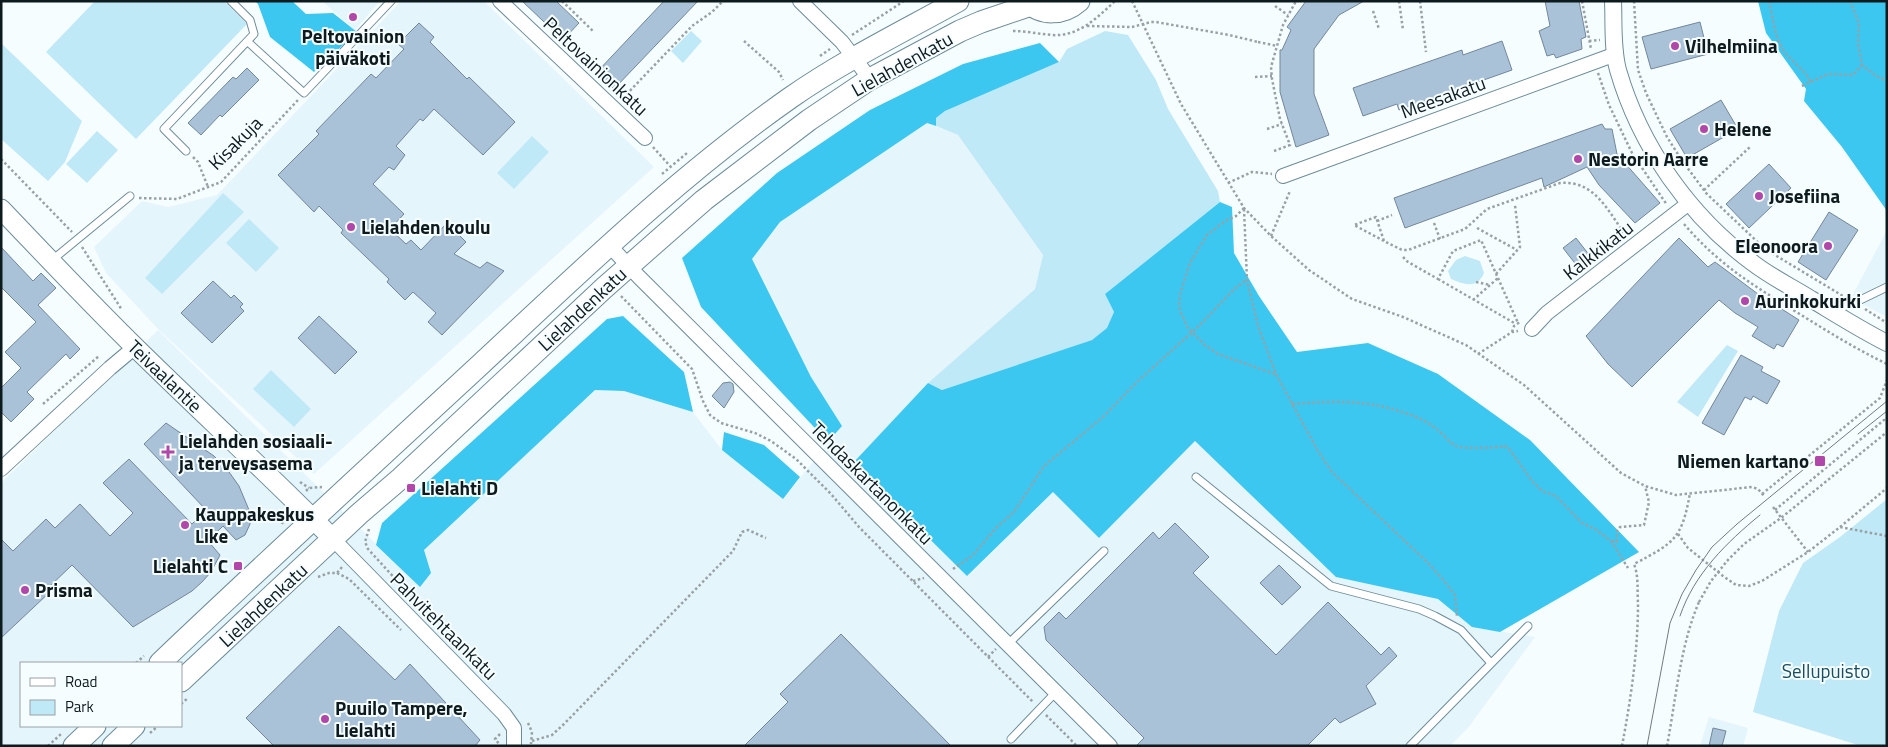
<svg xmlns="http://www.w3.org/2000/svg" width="1888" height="747" viewBox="0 0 1888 747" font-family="'Titillium Web',sans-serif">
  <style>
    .built { fill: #e4f5fb; fill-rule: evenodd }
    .green { fill: #c0e9f8 }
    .forest { fill: #3cc7f1 }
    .building { fill: #aac2d7; stroke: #71879b }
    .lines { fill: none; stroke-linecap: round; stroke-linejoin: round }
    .service-casing { stroke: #6d8c98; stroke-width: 9 }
    .minor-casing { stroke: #6d8c98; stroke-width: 16 }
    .tertiary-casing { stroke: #6d8c98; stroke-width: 18 }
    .secondary-casing { stroke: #6d8c98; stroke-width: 21 }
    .primary-casing { stroke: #6d8c98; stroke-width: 23 }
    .path { stroke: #98a1a4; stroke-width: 2.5; stroke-dasharray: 2.5 2.5; stroke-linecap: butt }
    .service { stroke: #fff; stroke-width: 7 }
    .minor { stroke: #fff; stroke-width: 14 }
    .tertiary { stroke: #fff; stroke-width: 16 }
    .secondary { stroke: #fff; stroke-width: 19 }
    .primary { stroke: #fff; stroke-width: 21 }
    .tram { stroke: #717b7f; stroke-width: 1 }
    .path-bridge { stroke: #98a1a4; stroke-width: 2.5; stroke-dasharray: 2.5 2.5; stroke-linecap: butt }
    .poi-dot { fill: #b147a8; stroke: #f6fdff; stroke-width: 2 }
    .labels { text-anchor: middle; stroke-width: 4; stroke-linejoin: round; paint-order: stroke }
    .poi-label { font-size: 19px; font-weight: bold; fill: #0d1a1e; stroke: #f6fdff; text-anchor: start }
    .street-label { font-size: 19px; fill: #0d1a1e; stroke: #f6fdff }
    .park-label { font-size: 19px; fill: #174f60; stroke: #f6fdff }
  </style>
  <rect width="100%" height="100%" fill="#f6fdff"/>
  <path class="built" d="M 322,1 L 380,1 L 355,30 Z
    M 401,1 L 484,1 L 654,167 L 314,474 L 159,330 L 106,273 L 94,247 L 142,201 L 168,207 L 217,195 Z
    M 927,123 L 958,135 L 1043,255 L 1035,289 L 928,383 L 853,463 L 968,576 L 1053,492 L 1099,538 L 1195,441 L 1336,577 L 1438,599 L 1472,627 L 1535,637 L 1468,728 L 1450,746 L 1,746 L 1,483 L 158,330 L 420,587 L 431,573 L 424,550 L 595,390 L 624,391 L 693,412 L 722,450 L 783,499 L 842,426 L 811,377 L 751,260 L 780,222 ZM 21,663 L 181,663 L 181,726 L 21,726 Z
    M 1887,230 L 1887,317 L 1851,298 Z
    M 1709,717 L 1748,728 L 1743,746 L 1700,746 Z"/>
  <path class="green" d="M 95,1 L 224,1 L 247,24 L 136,139 L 46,52 Z
    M 691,31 L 702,41 L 683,63 L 671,51 Z
    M 1105,31 L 1128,35 L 1156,80 L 1168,109 L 1218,191 L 1220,202 L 1105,294 L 1114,312 L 1108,328 L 1092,340 L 942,390 L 928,383 L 1035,289 L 1043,255 L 958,135 L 936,126 L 936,118 L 945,111 L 1059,62 L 1067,49 Z
    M 1,43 L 82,121 L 65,162 L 48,181 L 1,139 Z
    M 97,131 L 118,150 L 87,183 L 66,164 Z
    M 532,136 L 549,152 L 514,189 L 497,173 Z
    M 223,193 L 244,212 L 162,294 L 145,278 Z
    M 249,219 L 279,248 L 256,272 L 226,243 Z
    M 1465,256 L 1480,261 L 1484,273 C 1477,289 1465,285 1451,279 L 1448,271 L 1456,260 Z
    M 1727,345 L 1738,351 L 1698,417 L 1677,402 Z
    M 271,370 L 311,409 L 294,427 L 253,389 Z
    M 1887,499 L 1887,746 L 1861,746 L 1753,712 L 1779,611 L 1803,563 L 1840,537 Z"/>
  <path class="forest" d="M 255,1 L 292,1 L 306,14 L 333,13 L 357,32 L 314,72 L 270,37 L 258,4 Z
    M 1758,1 L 1887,1 L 1887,211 L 1842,147 L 1804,101 L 1806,89 L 1766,33 Z
    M 1040,43 L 1059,62 L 945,111 L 936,118 L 936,126 L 927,123 L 780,222 L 752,259 L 811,377 L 842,426 L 828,442 L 701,307 L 682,258 L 777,173 L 870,110 L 963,64 Z
    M 1220,202 L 1232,207 L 1234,253 L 1259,296 L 1297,352 L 1368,343 L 1438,374 L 1530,440 L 1639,552 L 1500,632 L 1472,627 L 1438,599 L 1336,577 L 1195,441 L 1099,538 L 1053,492 L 967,576 L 853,463 L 928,383 L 942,390 L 1092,340 L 1107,328 L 1114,312 L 1105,294 Z
    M 623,316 L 684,372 L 693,412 L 624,391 L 595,390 L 424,550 L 431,573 L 420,587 L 376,545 L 382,523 L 607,319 Z
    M 724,432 L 764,445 L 800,477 L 783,499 L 722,450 Z"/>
  <path class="building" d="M 522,1 L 556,1 L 579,23 L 563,40 Z
    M 664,1 L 698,1 L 614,89 L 596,73 Z
    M 1306,1 L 1364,1 L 1339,15 L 1314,49 L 1314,94 L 1329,135 L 1296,147 L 1280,92 L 1280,50 L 1282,50 L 1291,30 L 1287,27 Z
    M 1545,1 L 1579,1 L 1586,37 L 1581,39 L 1582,49 L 1556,58 L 1554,54 L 1547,56 L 1539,31 L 1550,26 Z
    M 1700,22 L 1708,54 L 1651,69 L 1642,37 Z
    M 419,23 L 434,37 L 430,42 L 467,79 L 469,77 L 515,122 L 483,155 L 434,109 L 423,121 L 420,119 L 396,146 L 405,155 L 394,170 L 389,167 L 373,184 L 404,214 L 390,229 L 406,244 L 411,240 L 421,250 L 447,223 L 466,242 L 454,254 L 480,268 L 487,262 L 504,271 L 442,335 L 428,322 L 436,313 L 413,292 L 405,300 L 387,282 L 389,279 L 341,233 L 343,230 L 319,206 L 314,212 L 278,175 L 319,134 L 316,131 L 371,74 L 376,78 L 404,49 L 398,44 Z
    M 1502,41 L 1512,70 L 1399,110 L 1397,104 L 1363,116 L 1353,88 L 1462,50 L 1463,55 Z
    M 247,68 L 259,80 L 222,117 L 220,115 L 201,135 L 188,123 L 233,77 L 236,79 Z
    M 1721,100 L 1738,129 L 1687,158 L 1670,129 Z
    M 1602,124 L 1605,129 L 1612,129 L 1617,154 L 1660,203 L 1635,223 L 1599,185 L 1587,167 L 1544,187 L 1542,178 L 1405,228 L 1394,198 Z
    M 1769,164 L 1791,188 L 1749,228 L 1726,204 Z
    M 1829,212 L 1858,230 L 1826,280 L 1798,262 Z
    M 1576,238 L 1594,261 L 1581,271 L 1563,248 Z
    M 1679,238 L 1708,267 L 1715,262 L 1758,294 L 1799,320 L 1783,347 L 1777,344 L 1774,349 L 1752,336 L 1758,327 L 1735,313 L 1719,300 L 1632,387 L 1608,364 L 1586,336 Z
    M 1,247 L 33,281 L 41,273 L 56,288 L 38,305 L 80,349 L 70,359 L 66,354 L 27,392 L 34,399 L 11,422 L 1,412 L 1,388 L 21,368 L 5,352 L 36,322 L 1,287 Z
    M 213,281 L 231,298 L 234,295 L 243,304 L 240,307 L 244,311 L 212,343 L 181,313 Z
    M 319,316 L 357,352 L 335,374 L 298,338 Z
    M 1741,355 L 1763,367 L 1761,371 L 1780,381 L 1767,404 L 1753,396 L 1751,400 L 1745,397 L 1724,435 L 1702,423 Z
    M 730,382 L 733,384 L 734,392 L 724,408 L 712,396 L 723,383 Z
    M 166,423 L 214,456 L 229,472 L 239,486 L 249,510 L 250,524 L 245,535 L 236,540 L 223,526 L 208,541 L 220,555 L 211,572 L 202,582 L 192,591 L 133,627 L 72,565 L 48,588 L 51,591 L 1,638 L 1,539 L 13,551 L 46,519 L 55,528 L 80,504 L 110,536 L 133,513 L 103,483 L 129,459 L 192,524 L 206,510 L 144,444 Z
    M 1175,523 L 1209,557 L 1193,573 L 1276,655 L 1328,602 L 1381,655 L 1389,647 L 1397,656 L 1366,686 L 1376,704 L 1340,723 L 1335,718 L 1307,746 L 1136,746 L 1144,738 L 1046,640 L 1044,627 L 1059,612 L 1066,619 L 1153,532 L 1159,539 Z
    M 1279,565 L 1301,587 L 1282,605 L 1260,583 Z
    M 339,626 L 395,680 L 410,664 L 480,740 L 475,746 L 274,746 L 246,718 Z
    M 841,634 L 951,746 L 744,746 L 788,702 L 780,694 Z
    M 1713,728 L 1726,731 L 1722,746 L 1709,746 Z"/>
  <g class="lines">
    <defs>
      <path id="service" d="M 248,42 L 304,93 L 391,1
        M 186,151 L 164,129 L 254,34 L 250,20 L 231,1
        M 51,261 L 130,196
        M 1832,311 L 1854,303 L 1887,287
        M 1196,477 L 1331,586 L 1419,609 L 1435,616 L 1461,630 L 1491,663
        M 1008,644 L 1104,551
        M 1011,739 L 1056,692
        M 1410,746 L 1528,626"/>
      <path id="minor" d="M 500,1 L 645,138
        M 800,1 L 842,42 L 870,79
        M 1283,176 L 1616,54
        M 609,245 L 639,277 L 1110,746
        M 1532,329 L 1547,313 L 1689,203
        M 1,469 L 110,368 L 135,347
        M 333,539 L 504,714 L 514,728 L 514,746"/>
      <path id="tertiary" d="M 1613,1 C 1614,23 1612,48 1618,70 C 1640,146 1689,216 1753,263 C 1771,277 1792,287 1811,299 C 1836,314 1861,330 1887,343"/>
      <path id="secondary" d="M 1,209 C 46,256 90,303 136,348 C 201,412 269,474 333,539"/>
      <path id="primary" d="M 1026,1 C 1042,16 1063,15 1079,1
        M 160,663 C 266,562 374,463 481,364 C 581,271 679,176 790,98 C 843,61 902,32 958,1
        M 181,681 L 359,514 L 401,478 L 604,288 L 704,200 L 809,120 L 870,79 L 960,31 L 981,22 L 1031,5
        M 74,746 L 95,726
        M 113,746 L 134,726"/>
    </defs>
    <use href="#service" class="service-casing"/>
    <use href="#minor" class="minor-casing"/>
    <use href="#tertiary" class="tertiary-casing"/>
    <use href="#secondary" class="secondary-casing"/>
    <use href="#primary" class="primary-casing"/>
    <path class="path" d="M 562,1 L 593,31
      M 1132,1 L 1181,104 L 1244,208 L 1271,236 L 1309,270 L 1352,299 L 1403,317 L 1466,345 L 1524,385 L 1621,473 L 1645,486 L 1676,495 L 1752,487 L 1758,489 L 1765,497
      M 1399,1 L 1403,30
      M 1420,1 L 1426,52
      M 1582,1 L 1591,49
      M 1634,1 L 1638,70 L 1646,93 L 1667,137 L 1681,159 L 1706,193 L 1765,249 L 1843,296
      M 1769,1 C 1773,18 1774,36 1784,51 C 1792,62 1804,69 1810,81
      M 1850,1 L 1859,23 L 1858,44 L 1862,65 L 1876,76 L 1887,81
      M 1275,6 L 1288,15
      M 1373,11 L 1379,29
      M 1087,26 L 1132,27 L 1151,22 L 1156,22 L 1229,35 L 1258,42
      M 1013,31 C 1026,31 1039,34 1052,35 C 1078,37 1097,18 1115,1
      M 852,35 L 904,1
      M 744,41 L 779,72 L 783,80
      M 1589,41 L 1600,40
      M 1258,42 L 1277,46
      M 820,56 L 830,49
      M 1598,73 L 1609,105 L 1632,153 L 1667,205
      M 1255,77 L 1272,76
      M 1802,86 L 1828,74 L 1853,75 L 1862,65
      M 623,98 L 692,26 L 712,12 L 723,1
      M 1267,129 L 1282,124
      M 653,147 L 670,166
      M 1274,151 L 1290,145 L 1280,119 L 1272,79 L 1271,67 L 1283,25 L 1296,1
      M 193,157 L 198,162 L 208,187
      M 1,159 L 72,232
      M 662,174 L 687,153
      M 1228,183 L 1252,172 L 1272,174
      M 1704,190 L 1750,147
      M 139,198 L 177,199 L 221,182 L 298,100
      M 1244,208 L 1236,216 L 1225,221 L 1207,235 L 1190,263 L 1180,294 L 1179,306 L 1181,313 L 1188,328 L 1205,345 L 1218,354 L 1275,374
      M 1244,209 L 1247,280 L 1258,326 L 1276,374 L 1318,451 L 1332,472 L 1428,563 L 1445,582 L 1455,595 L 1457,616
      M 1377,221 L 1392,215
      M 1434,223 L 1440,239
      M 1684,224 C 1718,264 1754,286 1798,313 C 1827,331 1856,349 1887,364
      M 1477,228 L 1517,250
      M 1271,236 L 1290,191
      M 1384,241 L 1354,225 L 1376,217 L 1384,241 L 1402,250 L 1408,250 L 1465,229 L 1487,209 L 1560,183 C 1595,180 1608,211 1626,236
      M 82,247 L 122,310
      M 1403,257 L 1408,262 L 1438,279 L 1453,251 L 1481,240 L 1518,323
      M 1496,274 L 1520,247 L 1515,205
      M 1438,279 L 1516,324
      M 1476,282 L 1490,285
      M 621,296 L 692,369 L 703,401 L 710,415 L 721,423 L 755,433 L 771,441 L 796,459 L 831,494 L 859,527 L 1033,702
      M 1473,300 L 1498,278
      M 1865,309 L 1887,323
      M 1512,332 L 1514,326 L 1520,322
      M 1478,354 L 1512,332 L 1518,331
      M 43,404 L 99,356
      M 1292,404 C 1333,401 1365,399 1405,413 C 1416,416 1430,423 1439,431 C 1444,435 1450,443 1456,446 C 1462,449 1498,448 1505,446 L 1509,449 L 1533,482 L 1542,491 L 1556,496 L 1582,523 L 1595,529 L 1611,541 L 1628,568
      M 300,482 L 309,488
      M 306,491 L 309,488 L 322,487
      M 1762,494 L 1880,398 L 1887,380
      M 1773,507 L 1808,552
      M 1775,510 L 1884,420 L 1887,423
      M 282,524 L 283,521 L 280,515 L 284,512
      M 1840,527 L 1887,488
      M 369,529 L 365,542 L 368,549 L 431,618
      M 1678,534 L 1688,548 L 1723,576 L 1736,585 L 1749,586 L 1762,581 L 1808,552 L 1840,527 L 1887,536
      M 1612,541 L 1617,542 L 1617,531 L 1620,527 L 1644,525 L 1649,502 L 1645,486
      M 1727,561 L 1744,544 L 1781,518 L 1887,432
      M 953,569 L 972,556 L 997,527 L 1014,512 L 1044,466 L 1103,417 L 1138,381 L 1200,325 L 1233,290 L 1246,280
      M 337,573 L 349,579 L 401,630
      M 318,577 L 329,573 L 337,573 L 342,567
      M 913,581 L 924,578
      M 988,657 L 996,649
      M 136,663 L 144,656
      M 181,704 L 188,698
      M 1046,715 L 1077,746
      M 528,723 L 532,732 L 531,744
      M 150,733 L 158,726
      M 500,734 L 495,739 L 500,745
      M 532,741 L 552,735 L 564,724 L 733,551 L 742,532 L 748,530 L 766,538
      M 48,746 L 61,734
      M 1622,746 C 1631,698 1638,651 1638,603 C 1637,590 1639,577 1634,564 C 1674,543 1682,539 1690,493
      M 1667,746 C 1676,699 1680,646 1699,602"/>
    <use href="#service" class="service"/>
    <use href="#minor" class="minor"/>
    <use href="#tertiary" class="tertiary"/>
    <use href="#secondary" class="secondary"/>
    <use href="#primary" class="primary"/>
    <path class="tram" d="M 1858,434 L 1887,411
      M 1680,616 C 1694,574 1727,542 1760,515
      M 1647,746 L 1670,623 L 1682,594 L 1696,570 L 1712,547 L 1737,524 L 1887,401"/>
    <path class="path-bridge" d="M 1699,602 L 1711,581 L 1727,561"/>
  </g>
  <g class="poi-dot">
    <circle cx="353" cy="17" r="5"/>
    <circle cx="1675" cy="46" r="5"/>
    <circle cx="1704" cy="129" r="5"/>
    <circle cx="1578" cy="159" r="5"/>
    <circle cx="1759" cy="196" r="5"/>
    <circle cx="351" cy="227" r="5"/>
    <circle cx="1828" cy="246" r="5"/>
    <circle cx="1745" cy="301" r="5"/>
    <path d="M165.5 444.5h5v5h5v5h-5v5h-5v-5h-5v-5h5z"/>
    <rect x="1814" y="455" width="12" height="12" rx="2.5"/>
    <rect x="406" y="483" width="10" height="10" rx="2.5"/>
    <circle cx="185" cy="525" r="5"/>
    <rect x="233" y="561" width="10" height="10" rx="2.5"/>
    <circle cx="25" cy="590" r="5"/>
    <circle cx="325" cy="719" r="5"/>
  </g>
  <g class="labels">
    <g class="poi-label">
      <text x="353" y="43" text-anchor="middle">Peltovainion<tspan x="353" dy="22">päiväkoti</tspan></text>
      <text x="1685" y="53">Vilhelmiina</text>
      <text x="1714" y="136">Helene</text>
      <text x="1588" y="166">Nestorin Aarre</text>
      <text x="1769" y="203">Josefiina</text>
      <text x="361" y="234">Lielahden koulu</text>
      <text x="1818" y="253" text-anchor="end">Eleonoora</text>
      <text x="1755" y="308">Aurinkokurki</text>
      <text x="179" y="448">Lielahden sosiaali-<tspan x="179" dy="22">ja terveysasema</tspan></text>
      <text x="1809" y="468" text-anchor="end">Niemen kartano</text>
      <text x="421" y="495">Lielahti D</text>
      <text x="195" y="521">Kauppakeskus<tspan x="195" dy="22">Like</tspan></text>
      <text x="228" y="573" text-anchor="end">Lielahti C</text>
      <text x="35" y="597">Prisma</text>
      <text x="335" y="715">Puuilo Tampere,<tspan x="335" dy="22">Lielahti</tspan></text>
    </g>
    <g class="street-label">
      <text transform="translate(902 64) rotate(-29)" y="7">Lielahdenkatu</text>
      <text transform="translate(596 66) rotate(43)" y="7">Peltovainionkatu</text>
      <text transform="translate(1443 97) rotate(-20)" y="7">Meesakatu</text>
      <text transform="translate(235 143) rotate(-45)" y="7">Kisakuja</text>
      <text transform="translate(1598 250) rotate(-38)" y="7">Kalkkikatu</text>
      <text transform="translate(582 309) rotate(-43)" y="7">Lielahdenkatu</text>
      <text transform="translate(165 376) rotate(44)" y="7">Teivaalantie</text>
      <text transform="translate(872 483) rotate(45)" y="7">Tehdaskartanonkatu</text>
      <text transform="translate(263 605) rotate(-43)" y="7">Lielahdenkatu</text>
      <text transform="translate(444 626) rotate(45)" y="7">Pahvitehtaankatu</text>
    </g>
    <g class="park-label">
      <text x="1826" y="678">Sellupuisto</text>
    </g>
  </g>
  <rect width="1888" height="747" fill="none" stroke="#0d1a1e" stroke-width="5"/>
  <rect x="20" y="662" width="162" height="65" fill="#f6fdff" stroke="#99a2a5"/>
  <rect x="30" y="678" width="25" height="8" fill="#ffffff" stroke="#99a2a5"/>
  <text x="65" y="687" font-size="15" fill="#0d1a1e">Road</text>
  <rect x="30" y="700" width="25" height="15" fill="#c0e9f8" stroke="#99a2a5"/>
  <text x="65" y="712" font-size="15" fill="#0d1a1e">Park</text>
</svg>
